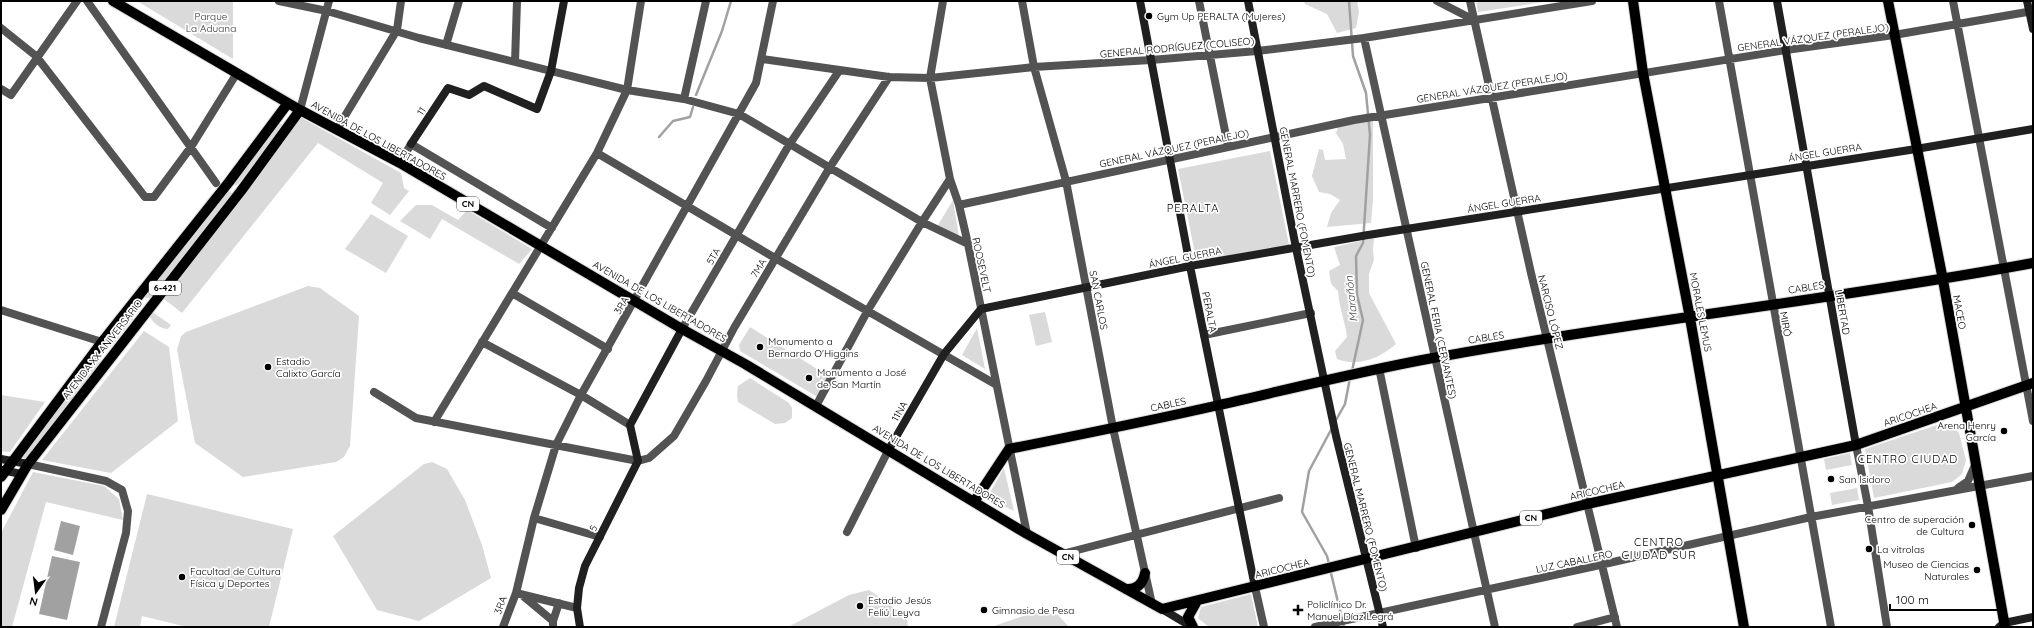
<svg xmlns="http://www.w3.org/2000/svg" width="2034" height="628" viewBox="0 0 2034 628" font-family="Quicksand,sans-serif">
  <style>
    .green { fill: #dadada }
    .water { fill: #a1a1a1 }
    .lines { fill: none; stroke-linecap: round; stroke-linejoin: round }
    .stream { stroke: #a1a1a1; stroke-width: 2.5 }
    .primary-casing { stroke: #dbdbdb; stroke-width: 12 }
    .street { stroke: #535353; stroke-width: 8 }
    .secondary { stroke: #202020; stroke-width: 8 }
    .primary { stroke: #000; stroke-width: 10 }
    .poi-dot { fill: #000; stroke: #fff; stroke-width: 1.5 }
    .labels { text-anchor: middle; stroke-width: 3.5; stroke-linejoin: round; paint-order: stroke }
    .shield { fill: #fff; stroke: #4c4c4c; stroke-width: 1 }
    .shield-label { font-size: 9px; font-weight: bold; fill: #000 }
    .park-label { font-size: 10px; fill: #313131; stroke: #fff }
    .poi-label { font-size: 10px; fill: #000; stroke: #fff; text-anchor: start }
    .street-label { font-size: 10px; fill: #000; stroke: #fff }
    .neighbourhood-label { font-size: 11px; letter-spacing: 1px; fill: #000; stroke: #fff }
    .water-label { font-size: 11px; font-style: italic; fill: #424242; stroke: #fff }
  </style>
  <rect width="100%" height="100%" fill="#fff"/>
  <path class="green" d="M 137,1 L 233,1 L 233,59 Z
    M 1304,1 L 1357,1 L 1359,12 L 1356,28 L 1337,33 L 1327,14 L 1305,4 Z
    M 1476,1 L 1550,1 L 1478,12 Z
    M 300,117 L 401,173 L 404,188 L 409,191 L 390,215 L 371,203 L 383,183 L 318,143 L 182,313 L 164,299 Z
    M 1373,120 L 1373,200 L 1371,223 L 1327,227 L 1331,213 L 1340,200 L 1330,194 L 1319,192 L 1312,176 L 1319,149 L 1323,150 L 1325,160 L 1346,159 L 1343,144 L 1336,133 L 1338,127 Z
    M 278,124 L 283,124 L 283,129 L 238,184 L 235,186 L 233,181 Z
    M 1270,151 L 1289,245 L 1197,263 L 1178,169 Z
    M 231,191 L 232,195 L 150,298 L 145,298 L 147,293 L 228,192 Z
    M 953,200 L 959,237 L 938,225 Z
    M 416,205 L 432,205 L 458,220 L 467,210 L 532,249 L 519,264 L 442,219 L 430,239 L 400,221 Z
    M 371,214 L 408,236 L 386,273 L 345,249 Z
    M 1374,238 L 1373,249 L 1374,260 L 1369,274 L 1369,293 L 1396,344 C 1378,359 1359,367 1337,359 L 1335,351 L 1347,337 C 1345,321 1339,307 1338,291 L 1331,284 L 1329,271 L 1340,265 L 1334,247 Z
    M 308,286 L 320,288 L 359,316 L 350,446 L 344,457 L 336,462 L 243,477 L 195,443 L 177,350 L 181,336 L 186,332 Z
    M 151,311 L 171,325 L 168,329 C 160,329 152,322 149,315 Z
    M 1045,312 L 1052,342 L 1036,346 L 1029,315 Z
    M 132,315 L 133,319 L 111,347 L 106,345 L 129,316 Z
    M 750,327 L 833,379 L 821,399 L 740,351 L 739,345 Z
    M 977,328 L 985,369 L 962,355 Z
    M 144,331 L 169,347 L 178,421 L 111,473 L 42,460 Z
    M 100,357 L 101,362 L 26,459 L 23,458 L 22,455 L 96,358 Z
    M 750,378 L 789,403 L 792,408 L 792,418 L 785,423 L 775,424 L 738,402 L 737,394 L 738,386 Z
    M 1,395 L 45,402 L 10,452 L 1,451 Z
    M 1940,424 L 1951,425 L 1959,433 L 1966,460 L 1962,474 L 1952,482 L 1874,498 L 1865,449 Z
    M 1850,453 L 1852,465 L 1826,470 L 1824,459 Z
    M 432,462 L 447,469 L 465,500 L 482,545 L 491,578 L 419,621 L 377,610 L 333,536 L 424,464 Z
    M 1004,468 L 1014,511 L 987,498 Z
    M 33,472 L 104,486 L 119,499 L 123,520 L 46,502 L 12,627 L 1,627 L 1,533 Z
    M 1857,488 L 1859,500 L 1832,505 L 1830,493 Z
    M 147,494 L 293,529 L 269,627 L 187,627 L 142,616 L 140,627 L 114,627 Z
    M 869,590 L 907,617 L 908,627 L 788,627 L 849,595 Z
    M 1251,594 L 1258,627 L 1209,627 L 1198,618 L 1201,607 Z
    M 1035,612 L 1058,615 L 1069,627 L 991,627 Z"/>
  <path class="water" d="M 61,521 L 80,526 L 73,555 L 54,550 Z
    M 52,556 L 80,562 L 67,620 L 39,614 Z"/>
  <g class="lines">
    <path class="stream" d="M 1349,1 L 1353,56 L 1366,93 L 1370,135 L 1363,243 L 1356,256 L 1357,295 L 1363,320 L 1352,371
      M 696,95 L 722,31 L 731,1
      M 659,137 L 673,121 L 690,117 L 693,107
      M 1336,420 L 1345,404 L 1350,378
      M 1329,564 L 1327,556 L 1302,512 L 1309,471 L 1332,428
      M 1330,569 L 1344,627"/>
    <defs>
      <path id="primary" d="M 113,1 L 300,110 L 400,163 L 682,329 L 745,364 L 1027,534 L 1162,609 L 1587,504 L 1856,445 L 2033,383
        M 1633,1 L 1643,73 L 1690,318 L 1744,627
        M 1888,1 L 1943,280 L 2005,627
        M 1,477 L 102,342 L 229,182 L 288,103
        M 974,502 L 1009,449 C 1079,435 1149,421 1219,405 C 1290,389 1361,371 1433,358 C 1632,321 1834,300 2033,263
        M 1,510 L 28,464 L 241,191 L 300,110
        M 1126,589 C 1137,590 1143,584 1145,573
        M 1193,627 L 1188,617 L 1197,601"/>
    </defs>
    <use href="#primary" class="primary-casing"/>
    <path class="street" d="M 87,1 L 216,183
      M 279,1 L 327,11 L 419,38 L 627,90 L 684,99 L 739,114 L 922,222 L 968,244
      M 943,1 L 930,78 L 950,179 L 959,205 L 968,244 L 1027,534
      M 1022,1 L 1034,67 L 1066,181 L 1113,428 L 1152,604
      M 1199,1 L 1228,146
      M 1437,1 L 1474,20
      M 1470,1 L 1531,273 L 1617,627
      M 1719,1 L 1831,627
      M 1953,1 L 2033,421
      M 1,28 L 36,56 L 145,197 L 154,197 L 191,147 L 237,73
      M 1364,38 L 1495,627
      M 446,45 L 459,1
      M 762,59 L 889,77 L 930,78 L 1034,67 L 1151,60 L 1257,51 L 1364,38 L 1592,1
      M 515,62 L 517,1
      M 1,89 L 11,95 L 77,1
      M 684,99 L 706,1
      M 300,110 L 329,1
      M 337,129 L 397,30 L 401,1
      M 597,153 L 775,258 L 995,384
      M 400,163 L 411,144 L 552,228
      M 959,205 L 1354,120 L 1786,50 L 1894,35 L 2033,11
      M 512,293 L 608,349
      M 1,310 L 102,342
      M 682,329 L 789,145 L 839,71
      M 1204,335 L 1311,313
      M 482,342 L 581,395 L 630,425
      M 1379,368 L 1416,548
      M 374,392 L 416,418 L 638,461 L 649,458 L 674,436 L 706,381 L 734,328 L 830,167 L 889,77
      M 816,406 L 868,310 L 922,222 L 950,179
      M 434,422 L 597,153 L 627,90 L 641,1
      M 1856,445 L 1868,506 L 1887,627
      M 28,464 L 106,481 L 122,490 L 128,511 L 126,533 L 101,627
      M 1958,488 L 1968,481 L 1975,465
      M 534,518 L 600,537
      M 847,532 L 889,449
      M 1062,554 L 1279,498
      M 1255,587 L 1264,627
      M 516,593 L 577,608
      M 523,596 L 553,621
      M 503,627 L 516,593 L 534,518 L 556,445 L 581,395 L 756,83 L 773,1
      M 553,627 L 553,621 L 559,603
      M 1315,627 L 1600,565 L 1811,517 L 2033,476
      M 1577,627 L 1615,617"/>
    <path class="secondary" d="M 1140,1 L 1190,266 L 1255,587
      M 1248,1 L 1296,248 L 1336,436 L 1383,627
      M 1777,1 L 1856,445
      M 2027,1 L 2033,29
      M 411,144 L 448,88 L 469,95 L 484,86 L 537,109 L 551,71 L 564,1
      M 889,449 L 944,354 L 981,309 L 1190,266 L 1368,235 L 1916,149 L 2033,129
      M 1,459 L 28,464
      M 2,470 L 21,474
      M 1162,609 L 1192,627
      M 580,627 L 577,608 L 579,588 L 585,566 L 638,461 L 630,425 L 682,329
      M 1999,627 L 2004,623 L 2033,617"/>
    <use href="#primary" class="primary"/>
  </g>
  <g class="poi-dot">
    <circle cx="1149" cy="16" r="4"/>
    <circle cx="760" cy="347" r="4"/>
    <circle cx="268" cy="367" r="4"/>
    <circle cx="809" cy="378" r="4"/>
    <circle cx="2004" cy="431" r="4"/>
    <circle cx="1831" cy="479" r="4"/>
    <circle cx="1972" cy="525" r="4"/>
    <circle cx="1869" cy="549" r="4"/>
    <circle cx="1977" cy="570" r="4"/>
    <circle cx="182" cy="577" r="4"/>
    <circle cx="860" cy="606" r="4"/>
    <circle cx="984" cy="610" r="4"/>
    <path d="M1296 604h4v4h4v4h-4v4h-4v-4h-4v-4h4z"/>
  </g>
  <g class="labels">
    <g class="shield">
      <rect x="457" y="197" width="22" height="14" rx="3"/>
      <rect x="149" y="281" width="32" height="14" rx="3"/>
      <rect x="1520" y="511" width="22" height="14" rx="3"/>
      <rect x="1057" y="550" width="22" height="14" rx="3"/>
    </g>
    <g class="shield-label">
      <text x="468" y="207">CN</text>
      <text x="165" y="291">6-421</text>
      <text x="1531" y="521">CN</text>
      <text x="1068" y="560">CN</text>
    </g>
    <g class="park-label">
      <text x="211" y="20">Parque<tspan x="211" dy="12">La Aduana</tspan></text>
    </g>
    <g class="poi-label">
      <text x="1157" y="20">Gym Up PERALTA (Mujeres)</text>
      <text x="768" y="345">Monumento a<tspan x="768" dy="12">Bernardo O'Higgins</tspan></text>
      <text x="276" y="365">Estadio<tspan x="276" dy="12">Calixto García</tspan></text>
      <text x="817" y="376">Monumento a José<tspan x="817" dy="12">de San Martín</tspan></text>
      <text x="1996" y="429" text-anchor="end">Arena Henry<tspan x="1996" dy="12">García</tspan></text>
      <text x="1839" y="483">San Isidoro</text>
      <text x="1964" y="523" text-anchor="end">Centro de superación<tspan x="1964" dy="12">de Cultura</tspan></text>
      <text x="1877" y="553">La vitrolas</text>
      <text x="1969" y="568" text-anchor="end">Museo de Ciencias<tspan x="1969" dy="12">Naturales</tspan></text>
      <text x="190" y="575">Facultad de Cultura<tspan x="190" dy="12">Física y Deportes</tspan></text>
      <text x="868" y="604">Estadio Jesús<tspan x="868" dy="12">Feliú Leyva</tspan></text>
      <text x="1307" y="608">Policlínico Dr.<tspan x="1307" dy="12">Manuel Díaz Legrá</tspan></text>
      <text x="992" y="614">Gimnasio de Pesa</text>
    </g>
    <g class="street-label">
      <text transform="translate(1813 37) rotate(-8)" y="4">GENERAL VÁZQUEZ (PERALEJO)</text>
      <text transform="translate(1177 47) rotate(-5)" y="4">GENERAL RODRÍGUEZ (COLISEO)</text>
      <text transform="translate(1492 87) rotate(-9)" y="4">GENERAL VÁZQUEZ (PERALEJO)</text>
      <text transform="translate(421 111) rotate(-56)" y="4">11</text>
      <text transform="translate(379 140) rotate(29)" y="4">AVENIDA DE LOS LIBERTADORES</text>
      <text transform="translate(1174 148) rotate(-12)" y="4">GENERAL VÁZQUEZ (PERALEJO)</text>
      <text transform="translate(1825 152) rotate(-9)" y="4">ÁNGEL GUERRA</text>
      <text transform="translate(1298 202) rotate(79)" y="4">GENERAL MARRERO (FOMENTO)</text>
      <text transform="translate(1504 203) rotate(-9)" y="4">ÁNGEL GUERRA</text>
      <text transform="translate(713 256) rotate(-59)" y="4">5TA</text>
      <text transform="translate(1185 257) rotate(-11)" y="4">ÁNGEL GUERRA</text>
      <text transform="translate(982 265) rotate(78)" y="4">ROOSEVELT</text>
      <text transform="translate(758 268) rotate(-59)" y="4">7MA</text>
      <text transform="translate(1806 287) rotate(-9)" y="4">CABLES</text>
      <text transform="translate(1099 300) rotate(79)" y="4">SAN CARLOS</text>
      <text transform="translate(660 301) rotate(30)" y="4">AVENIDA DE LOS LIBERTADORES</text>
      <text transform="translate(621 305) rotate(-60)" y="4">3RA</text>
      <text transform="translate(1210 312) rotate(79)" y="4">PERALTA</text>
      <text transform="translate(1551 312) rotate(76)" y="4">NARCISO LÓPEZ</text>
      <text transform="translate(1701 312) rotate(79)" y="4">MORALES LEMUS</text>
      <text transform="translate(1843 312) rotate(80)" y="4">LIBERTAD</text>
      <text transform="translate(1960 312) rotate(80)" y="4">MACEO</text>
      <text transform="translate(1786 324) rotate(80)" y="4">MIRÓ</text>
      <text transform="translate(1439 330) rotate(78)" y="4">GENERAL FERIA (CERVANTES)</text>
      <text transform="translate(1486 337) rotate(-9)" y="4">CABLES</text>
      <text transform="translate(102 349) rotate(-52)" y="4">AVENIDA XX ANIVERSARIO</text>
      <text transform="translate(1168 404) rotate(-12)" y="4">CABLES</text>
      <text transform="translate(899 411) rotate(-60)" y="4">11NA</text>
      <text transform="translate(1910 414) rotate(-19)" y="4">ARICOCHEA</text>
      <text transform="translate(939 466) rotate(31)" y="4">AVENIDA DE LOS LIBERTADORES</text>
      <text transform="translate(1597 490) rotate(-13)" y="4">ARICOCHEA</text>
      <text transform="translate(1366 517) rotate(76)" y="4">GENERAL MARRERO (FOMENTO)</text>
      <text transform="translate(593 528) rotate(-63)" y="4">5</text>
      <text transform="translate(1574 561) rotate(-12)" y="4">LUZ CABALLERO</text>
      <text transform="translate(1282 568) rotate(-14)" y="4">ARICOCHEA</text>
      <text transform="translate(500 605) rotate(-70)" y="4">3RA</text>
    </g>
    <g class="neighbourhood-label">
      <text x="1193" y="212">PERALTA</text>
      <text x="1908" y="463">CENTRO CIUDAD</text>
      <text x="1659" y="546">CENTRO<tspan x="1659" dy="13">CIUDAD SUR</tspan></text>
    </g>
    <g class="water-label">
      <text transform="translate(1351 299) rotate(-96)" y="4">Marañón</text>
    </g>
  </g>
  <rect width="2034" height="628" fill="none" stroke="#000000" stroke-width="4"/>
  <g transform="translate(36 592) rotate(194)" stroke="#ffffff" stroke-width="3" paint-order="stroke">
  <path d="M0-3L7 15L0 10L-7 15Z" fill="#000000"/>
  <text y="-6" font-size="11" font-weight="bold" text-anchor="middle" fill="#000000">N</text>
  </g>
  <path d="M1890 604v6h115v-6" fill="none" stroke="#000000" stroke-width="2"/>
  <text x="1896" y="604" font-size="12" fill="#000000" stroke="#ffffff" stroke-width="3" paint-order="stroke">100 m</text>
</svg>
